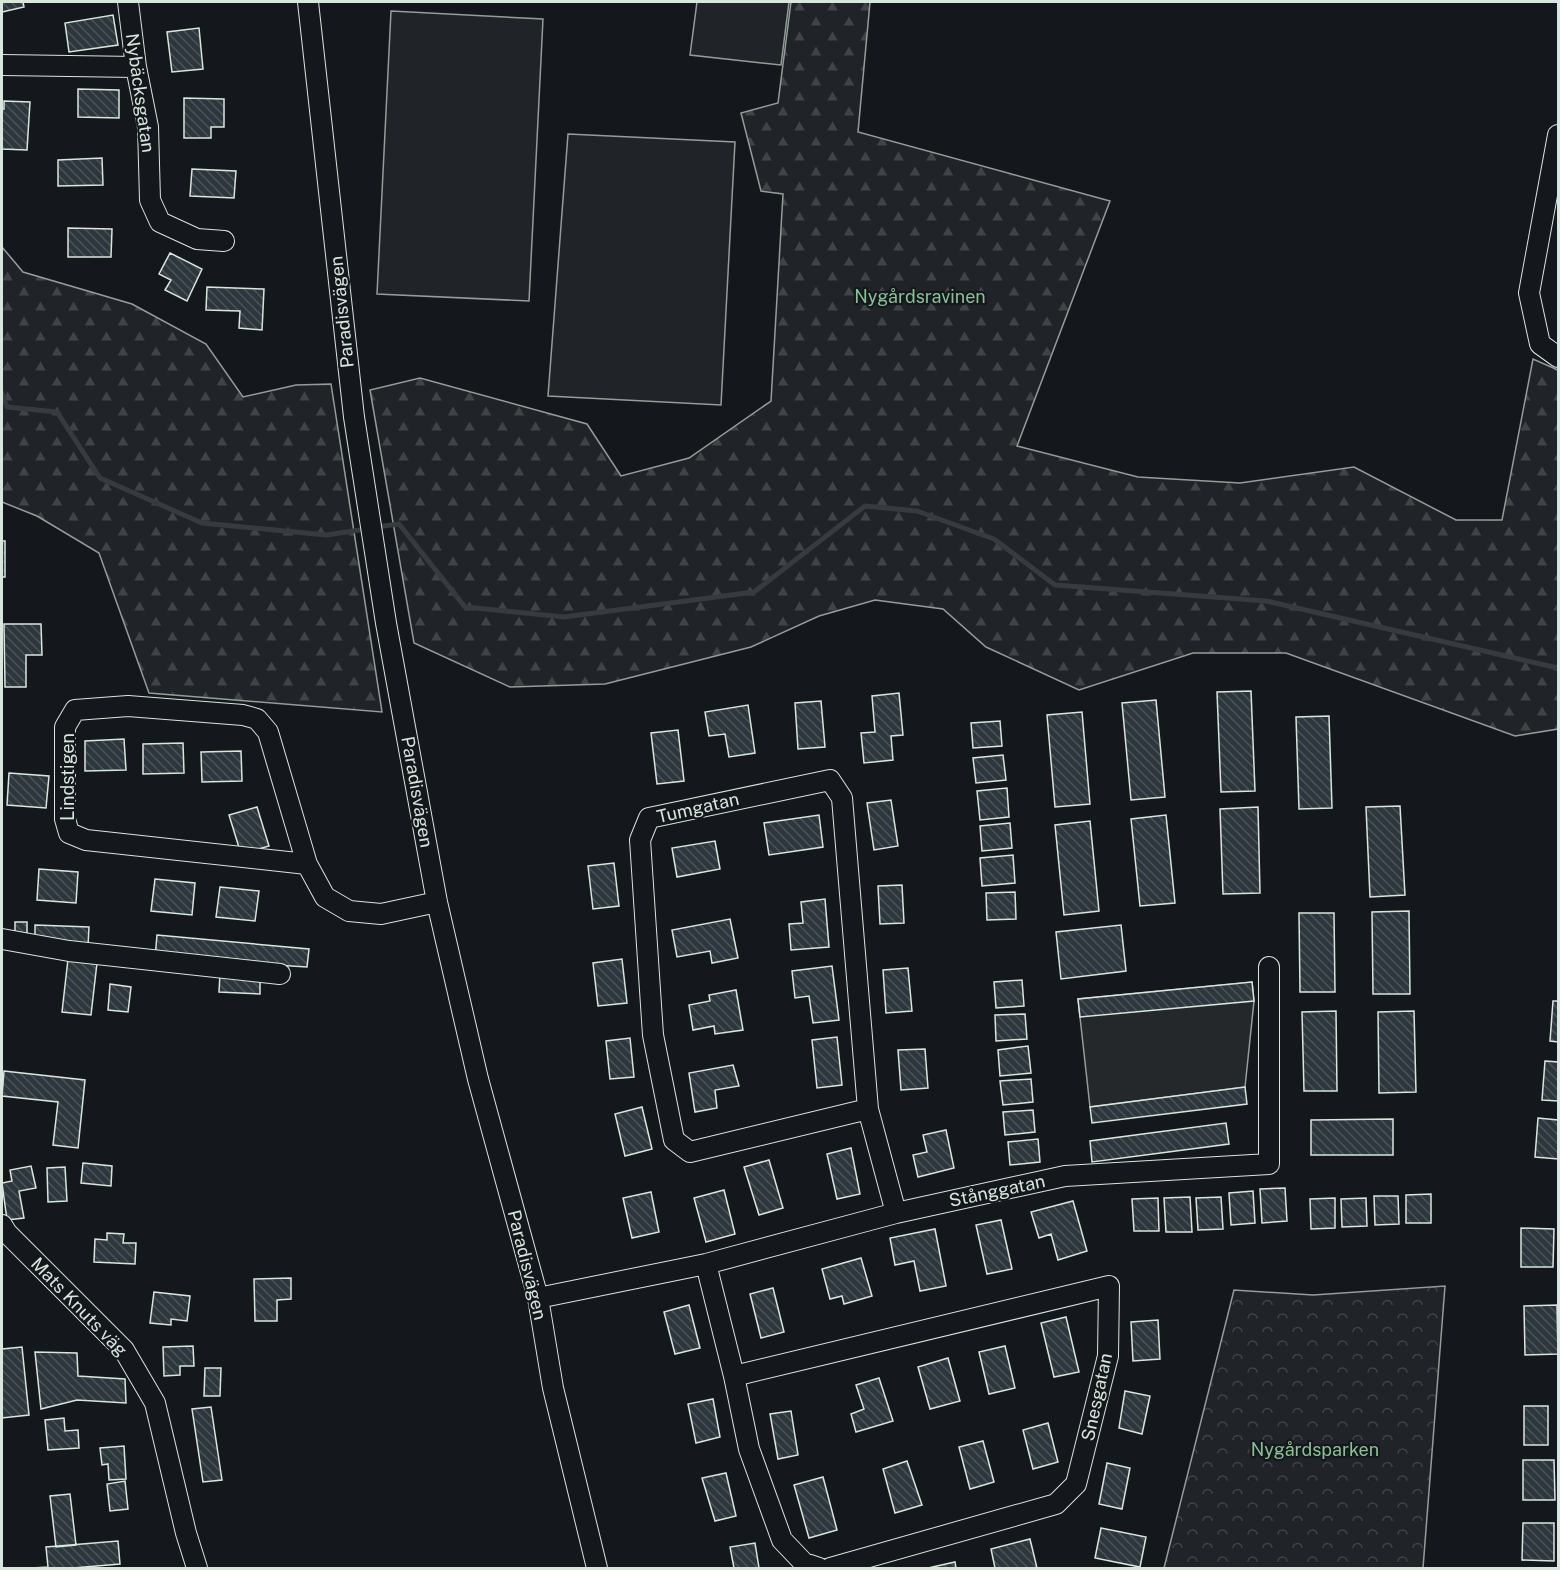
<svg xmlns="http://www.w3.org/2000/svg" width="1560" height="1570" viewBox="0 0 1560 1570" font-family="'Public Sans',sans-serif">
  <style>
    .forest { fill: url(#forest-firs); stroke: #939e99; stroke-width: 1.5 }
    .park { fill: url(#park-crowns); stroke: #939e99; stroke-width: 1.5 }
    .pitch { fill: #202428; stroke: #939e99; stroke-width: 1.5 }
    .parking { fill: #24282b; stroke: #939e99; stroke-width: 1.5 }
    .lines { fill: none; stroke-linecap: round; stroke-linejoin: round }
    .stream { stroke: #363b3e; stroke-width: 5 }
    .building { fill: url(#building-back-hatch); stroke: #d8e6dc; stroke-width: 1.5 }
    .minor-casing { stroke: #d8e6dc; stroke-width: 22 }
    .minor { stroke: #14181c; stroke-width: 20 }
    .labels { text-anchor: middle; stroke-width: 4.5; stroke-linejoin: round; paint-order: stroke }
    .street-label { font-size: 18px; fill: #d8e6dc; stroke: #14181c }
    .park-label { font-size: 18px; fill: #8ac095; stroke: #14181c }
  </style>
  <defs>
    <pattern id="forest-firs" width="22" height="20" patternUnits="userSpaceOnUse" patternTransform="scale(1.5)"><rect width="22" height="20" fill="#202428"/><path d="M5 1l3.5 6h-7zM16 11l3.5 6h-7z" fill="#404447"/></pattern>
    <pattern id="park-crowns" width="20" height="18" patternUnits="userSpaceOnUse" patternTransform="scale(1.5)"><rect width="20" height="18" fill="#202428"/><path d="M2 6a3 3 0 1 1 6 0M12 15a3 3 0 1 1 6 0" fill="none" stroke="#404447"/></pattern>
    <pattern id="building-back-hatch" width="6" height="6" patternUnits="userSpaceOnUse" patternTransform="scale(1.5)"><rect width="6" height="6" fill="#2c363c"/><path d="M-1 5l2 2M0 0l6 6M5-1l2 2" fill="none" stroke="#4a5358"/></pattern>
  </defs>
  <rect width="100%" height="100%" fill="#14181c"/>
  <path class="forest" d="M 791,2 L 870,2 L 858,132 L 1110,201 L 1017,446 L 1138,477 L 1240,483 L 1354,467 L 1456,520 L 1502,520 L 1533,359 L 1558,370 L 1558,729 L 1515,736 L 1286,653 L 1193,653 L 1079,690 L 986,647 L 943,609 L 875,600 L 819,616 L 751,647 L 605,684 L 510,687 L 414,643 L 370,390 L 420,378 L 587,424 L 621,476 L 689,458 L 771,401 L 783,194 L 761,191 L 741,113 L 778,103 Z
    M 2,247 L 23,272 L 132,304 L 206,344 L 243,397 L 296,385 L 331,384 L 382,712 L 149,693 L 99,553 L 37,516 L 2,502 Z"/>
  <path class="park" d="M 1445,1286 L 1423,1568 L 1164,1568 L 1234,1290 L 1313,1295 Z"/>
  <path class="pitch" d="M 697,2 L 789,2 L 781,65 L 690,55 Z
    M 391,11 L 543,19 L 529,301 L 377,294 Z
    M 568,134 L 735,142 L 721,405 L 548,396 Z"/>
  <path class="parking" d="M 1252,982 L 1254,1001 L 1245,1087 L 1090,1107 L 1078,999 Z"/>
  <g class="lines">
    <path class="stream" d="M 2,393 L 7,407 L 57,412 L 100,478 L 202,523 L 326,535 L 367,529
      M 376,527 L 399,524 L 465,607 L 564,617 L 754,592 L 865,506 L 917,511 L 994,539 L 1055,585 L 1266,601 L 1558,668"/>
  </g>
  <path class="building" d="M 2,2 L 23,2 L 24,7 L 2,12 Z
    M 113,15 L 118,45 L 69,52 L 65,23 Z
    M 199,28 L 203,69 L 172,72 L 167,32 Z
    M 78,89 L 119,90 L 119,118 L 78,117 Z
    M 184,98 L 224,99 L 224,127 L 211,127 L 211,138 L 184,138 Z
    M 4,101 L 30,102 L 27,150 L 2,149 L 2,109 L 4,109 Z
    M 102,158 L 103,185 L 58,186 L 58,160 Z
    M 192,169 L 236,171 L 234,198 L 190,196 Z
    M 68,228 L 112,229 L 111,257 L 68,257 Z
    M 170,253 L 202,269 L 187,301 L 165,290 L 171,280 L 159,274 Z
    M 207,287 L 264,289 L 262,330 L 239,328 L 240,311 L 206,310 Z
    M 2,541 L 5,541 L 5,577 L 2,577 Z
    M 4,624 L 41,624 L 42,655 L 26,655 L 26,687 L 5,687 Z
    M 1251,691 L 1255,791 L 1221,792 L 1217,692 Z
    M 899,693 L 903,735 L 891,736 L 893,760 L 864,763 L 861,733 L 875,732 L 872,696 Z
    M 1156,700 L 1165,797 L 1131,800 L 1122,703 Z
    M 821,701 L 825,747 L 798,749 L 795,703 Z
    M 748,705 L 755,753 L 729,757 L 725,734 L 709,736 L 705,712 Z
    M 1082,712 L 1090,804 L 1055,807 L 1047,715 Z
    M 1329,716 L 1332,808 L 1299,809 L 1296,717 Z
    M 1000,721 L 1002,746 L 973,748 L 971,723 Z
    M 678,730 L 684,781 L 657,784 L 651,733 Z
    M 124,739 L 126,770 L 85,771 L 85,741 Z
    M 183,743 L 184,773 L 143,774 L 143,744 Z
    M 241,751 L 242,781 L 202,782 L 201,752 Z
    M 1003,755 L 1006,780 L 976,783 L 973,758 Z
    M 9,773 L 49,776 L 46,808 L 7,805 Z
    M 1007,788 L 1009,817 L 980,820 L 977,791 Z
    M 891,800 L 898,846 L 874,850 L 867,803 Z
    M 1400,806 L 1405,895 L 1370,897 L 1366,807 Z
    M 257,807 L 269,846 L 241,854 L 229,815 Z
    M 1258,807 L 1260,893 L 1223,894 L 1220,809 Z
    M 819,815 L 823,847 L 769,855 L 764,823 Z
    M 1166,815 L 1175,903 L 1140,906 L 1131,819 Z
    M 1090,821 L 1099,911 L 1064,915 L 1055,825 Z
    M 1010,823 L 1012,848 L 982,851 L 980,826 Z
    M 715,841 L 720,869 L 677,877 L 672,848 Z
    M 1013,855 L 1015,883 L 982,886 L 980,858 Z
    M 614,863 L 619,906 L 593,909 L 588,866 Z
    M 39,869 L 78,872 L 76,903 L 37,900 Z
    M 155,879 L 195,883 L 192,915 L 151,911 Z
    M 902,885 L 904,923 L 880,924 L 878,886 Z
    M 220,887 L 259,891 L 255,921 L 216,917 Z
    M 1015,892 L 1016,919 L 987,920 L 986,893 Z
    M 825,899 L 829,947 L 791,950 L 789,924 L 803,923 L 801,902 Z
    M 1409,911 L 1410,994 L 1373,994 L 1372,912 Z
    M 1299,913 L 1334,913 L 1335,992 L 1300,992 Z
    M 730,919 L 738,958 L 712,963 L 710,951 L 677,957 L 672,930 Z
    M 15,922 L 27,922 L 27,934 L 15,934 Z
    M 35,925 L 89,927 L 88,946 L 35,938 Z
    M 1121,925 L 1126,971 L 1061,979 L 1056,932 Z
    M 157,935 L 309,949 L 307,967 L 155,958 Z
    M 68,959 L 97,963 L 91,1015 L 62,1012 Z
    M 622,959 L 627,1003 L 598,1006 L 593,963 Z
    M 832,966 L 839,1020 L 813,1023 L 809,996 L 795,998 L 792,971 Z
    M 908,968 L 912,1011 L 886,1013 L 883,970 Z
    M 220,974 L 260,976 L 260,994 L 219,992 Z
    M 1022,980 L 1024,1006 L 996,1008 L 994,982 Z
    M 1252,982 L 1254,1001 L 1080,1017 L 1078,999 Z
    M 110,984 L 131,987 L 128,1012 L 108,1010 Z
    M 736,990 L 743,1030 L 715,1034 L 714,1026 L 693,1030 L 689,1005 L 710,1001 L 709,995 Z
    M 1553,1001 L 1558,1001 L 1558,1042 L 1550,1041 Z
    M 1336,1011 L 1337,1091 L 1304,1091 L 1302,1012 Z
    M 1414,1011 L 1416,1092 L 1379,1093 L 1378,1012 Z
    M 1025,1014 L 1027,1039 L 996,1041 L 995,1015 Z
    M 837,1037 L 842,1085 L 817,1088 L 812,1040 Z
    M 630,1038 L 634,1077 L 610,1079 L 606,1041 Z
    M 1028,1046 L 1031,1073 L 1000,1076 L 998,1050 Z
    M 925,1049 L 928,1088 L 901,1090 L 898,1050 Z
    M 1545,1061 L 1558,1062 L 1558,1101 L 1542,1100 Z
    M 733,1065 L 739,1086 L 715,1090 L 717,1108 L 695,1112 L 689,1073 Z
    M 4,1071 L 85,1080 L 78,1148 L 53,1145 L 58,1102 L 2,1096 Z
    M 1031,1079 L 1033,1102 L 1003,1105 L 1000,1081 Z
    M 1245,1087 L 1247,1104 L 1092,1123 L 1090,1107 Z
    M 642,1107 L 652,1149 L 625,1156 L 615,1114 Z
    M 1033,1110 L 1035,1132 L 1005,1135 L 1003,1112 Z
    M 1538,1118 L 1558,1120 L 1558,1159 L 1535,1157 Z
    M 1393,1119 L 1393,1155 L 1311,1155 L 1311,1120 Z
    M 1226,1123 L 1229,1144 L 1092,1162 L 1090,1141 Z
    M 946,1130 L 954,1168 L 918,1177 L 913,1155 L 927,1152 L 923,1135 Z
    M 1038,1139 L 1040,1162 L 1010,1165 L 1008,1142 Z
    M 851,1148 L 860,1194 L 837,1199 L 827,1154 Z
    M 769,1160 L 783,1208 L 759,1215 L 744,1167 Z
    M 83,1163 L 112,1166 L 111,1186 L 81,1183 Z
    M 31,1166 L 36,1188 L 19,1191 L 24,1218 L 7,1220 L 2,1183 L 12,1181 L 10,1170 Z
    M 65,1167 L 67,1201 L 48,1202 L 47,1168 Z
    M 1285,1188 L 1287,1221 L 1262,1223 L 1260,1189 Z
    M 724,1190 L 735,1234 L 706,1242 L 694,1198 Z
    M 1253,1191 L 1255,1223 L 1231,1225 L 1229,1193 Z
    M 651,1192 L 659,1232 L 632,1238 L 623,1198 Z
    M 1431,1194 L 1431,1223 L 1406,1223 L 1406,1195 Z
    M 1374,1196 L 1398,1196 L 1399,1224 L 1375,1225 Z
    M 1190,1197 L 1192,1232 L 1166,1232 L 1164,1198 Z
    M 1221,1197 L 1223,1229 L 1198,1230 L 1196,1198 Z
    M 1158,1198 L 1159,1231 L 1134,1231 L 1132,1199 Z
    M 1335,1198 L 1335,1228 L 1311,1229 L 1310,1199 Z
    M 1366,1198 L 1367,1226 L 1342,1227 L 1341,1199 Z
    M 1073,1201 L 1087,1251 L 1058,1260 L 1051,1234 L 1039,1238 L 1031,1212 Z
    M 1001,1220 L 1012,1269 L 987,1274 L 976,1225 Z
    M 1521,1228 L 1554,1229 L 1553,1267 L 1521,1267 Z
    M 935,1229 L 946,1286 L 920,1291 L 914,1261 L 895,1265 L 890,1238 Z
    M 107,1233 L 124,1234 L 123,1243 L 136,1243 L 135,1264 L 94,1262 L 95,1239 L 107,1240 Z
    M 861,1258 L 872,1296 L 844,1304 L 842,1296 L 830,1299 L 822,1269 Z
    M 291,1278 L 291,1299 L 277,1300 L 277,1321 L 255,1321 L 254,1279 Z
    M 773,1288 L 784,1332 L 761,1338 L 750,1294 Z
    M 154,1292 L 190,1296 L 187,1321 L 171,1319 L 171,1325 L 150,1323 Z
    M 689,1305 L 700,1348 L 675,1354 L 664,1312 Z
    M 1557,1305 L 1558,1354 L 1525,1355 L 1524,1306 Z
    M 1066,1317 L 1079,1372 L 1054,1377 L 1041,1323 Z
    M 1158,1320 L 1160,1359 L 1133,1361 L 1131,1322 Z
    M 193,1346 L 194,1366 L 180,1366 L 180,1375 L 164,1376 L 163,1347 Z
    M 1005,1346 L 1015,1388 L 989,1394 L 979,1352 Z
    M 22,1347 L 29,1415 L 2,1418 L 2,1349 Z
    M 35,1352 L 77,1353 L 78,1376 L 125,1379 L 126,1403 L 77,1400 L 41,1409 Z
    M 948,1358 L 960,1401 L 930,1409 L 918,1367 Z
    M 205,1368 L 221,1368 L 220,1396 L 204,1396 Z
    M 879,1378 L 893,1421 L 856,1432 L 851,1414 L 864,1409 L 856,1385 Z
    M 1125,1391 L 1150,1396 L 1142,1434 L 1119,1428 Z
    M 713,1399 L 720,1437 L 696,1443 L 688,1404 Z
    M 1524,1406 L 1548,1406 L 1548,1445 L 1524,1445 Z
    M 211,1407 L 222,1480 L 203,1482 L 192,1409 Z
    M 791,1411 L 798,1455 L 778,1459 L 770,1414 Z
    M 64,1418 L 65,1431 L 78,1430 L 79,1448 L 48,1450 L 45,1420 Z
    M 1048,1423 L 1058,1462 L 1033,1469 L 1023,1430 Z
    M 983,1441 L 994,1482 L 970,1489 L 959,1447 Z
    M 124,1446 L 126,1479 L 109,1480 L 108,1464 L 102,1465 L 100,1448 Z
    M 1523,1460 L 1554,1460 L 1555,1500 L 1523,1500 Z
    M 907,1461 L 922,1505 L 895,1513 L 883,1469 Z
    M 1107,1463 L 1130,1468 L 1122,1509 L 1099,1504 Z
    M 726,1473 L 736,1516 L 715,1521 L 702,1478 Z
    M 823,1477 L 837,1530 L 809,1538 L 794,1485 Z
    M 125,1481 L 128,1509 L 110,1511 L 107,1484 Z
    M 70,1494 L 76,1545 L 56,1547 L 50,1496 Z
    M 1523,1523 L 1554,1523 L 1554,1561 L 1522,1560 Z
    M 1101,1528 L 1146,1537 L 1140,1567 L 1095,1558 Z
    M 1030,1539 L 1037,1568 L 995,1568 L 991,1549 Z
    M 118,1541 L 120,1564 L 73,1568 L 32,1568 L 48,1567 L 46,1547 Z
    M 755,1543 L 759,1568 L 734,1568 L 730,1547 Z
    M 955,1562 L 956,1568 L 928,1568 Z"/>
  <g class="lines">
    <defs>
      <path id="minor" d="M 128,2 L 136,67 L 148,127 L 150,200 L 160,222 L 197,239 L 224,241
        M 308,2 L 354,417 L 386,623 L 437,902 L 478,1079 L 538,1298 L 553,1388 L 597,1568
        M 2,65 L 136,67
        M 1558,135 L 1529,293 L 1540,344 L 1558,357
        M 307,864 L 86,840 L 69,833 L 65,819 L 65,727 L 75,710 L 128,706 L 243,715 L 257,719 L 268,732 L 307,864 L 325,897 L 349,911 L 381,914 L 437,902
        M 2,939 L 69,951 L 280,974
        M 868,1109 L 842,798 L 830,780 L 649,818 L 640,840 L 653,1035 L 674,1140 L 690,1152 L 868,1109 L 896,1213
        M 2,1225 L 7,1233 L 124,1350 L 155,1403 L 186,1533 L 197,1568
        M 706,1264 L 734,1376 L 749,1449 L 782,1540 L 804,1563 L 819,1568
        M 538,1298 L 706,1264 L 896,1213 L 1065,1176 L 1269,1164 L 1269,967
        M 734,1376 L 1109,1286 L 1108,1356 L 1076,1484 L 1056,1504 L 830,1568"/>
    </defs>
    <use href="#minor" class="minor-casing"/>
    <use href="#minor" class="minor"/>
  </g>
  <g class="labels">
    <g class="street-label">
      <text transform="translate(140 93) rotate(82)" y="6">Nybäcksgatan</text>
      <text transform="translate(342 312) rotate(-96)" y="6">Paradisvägen</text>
      <text transform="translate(68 777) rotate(-90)" y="6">Lindstigen</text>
      <text transform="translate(417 792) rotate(80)" y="6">Paradisvägen</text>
      <text transform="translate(698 808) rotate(-13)" y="6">Tumgatan</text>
      <text transform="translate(997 1191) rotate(-12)" y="6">Stånggatan</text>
      <text transform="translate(527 1265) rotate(76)" y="6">Paradisvägen</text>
      <text transform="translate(79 1307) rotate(46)" y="6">Mats Knuts väg</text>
      <text transform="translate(1097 1397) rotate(-78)" y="6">Snesgatan</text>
    </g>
    <g class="park-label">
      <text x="920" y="303">Nygårdsravinen</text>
      <text x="1315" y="1456">Nygårdsparken</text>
    </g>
  </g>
  <rect width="1560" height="1570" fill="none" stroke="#d8e6dc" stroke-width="6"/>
</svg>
